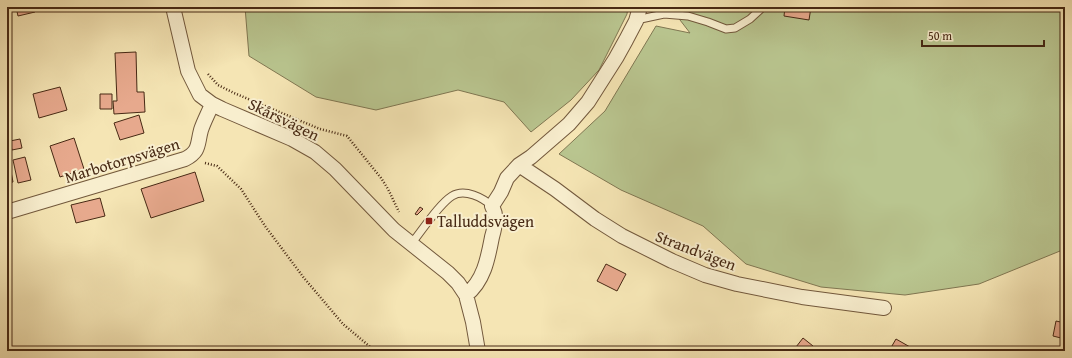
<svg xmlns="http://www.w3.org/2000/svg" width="1072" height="358" viewBox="0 0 1072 358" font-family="'Gentium Book Plus',serif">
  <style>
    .green { fill: #b9c58f; stroke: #807752 }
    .building { fill: #e7a98d; stroke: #472914 }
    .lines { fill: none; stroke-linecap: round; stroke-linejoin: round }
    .lane-casing { stroke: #72583c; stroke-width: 9 }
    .street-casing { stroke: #72583c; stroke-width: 16 }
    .path { stroke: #472914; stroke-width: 2.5; stroke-dasharray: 1 2; stroke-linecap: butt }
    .lane { stroke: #f8eece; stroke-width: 7 }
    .street { stroke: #f8eece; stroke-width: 14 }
    .poi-dot { fill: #8f2418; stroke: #f8eece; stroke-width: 1.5 }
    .labels { text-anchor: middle; stroke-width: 4; stroke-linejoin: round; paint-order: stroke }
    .street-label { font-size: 16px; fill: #472914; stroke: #f8eece }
    .poi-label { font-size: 16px; fill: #472914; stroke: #f8eece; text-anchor: start }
  </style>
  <rect width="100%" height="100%" fill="#f5e5b4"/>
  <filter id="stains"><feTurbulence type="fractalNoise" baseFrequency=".005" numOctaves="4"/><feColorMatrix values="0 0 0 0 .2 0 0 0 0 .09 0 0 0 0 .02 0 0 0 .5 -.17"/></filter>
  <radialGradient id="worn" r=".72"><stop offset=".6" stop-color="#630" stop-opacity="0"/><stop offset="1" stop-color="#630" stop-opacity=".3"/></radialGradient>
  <path class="green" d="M 245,7 L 628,7 L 627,14 L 599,70 L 571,100 L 531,132 L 504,102 L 458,90 L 376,110 L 316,97 L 249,56 Z
    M 670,7 L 1065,7 L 1065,248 L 1060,251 L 979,284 L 905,295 L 821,287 L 746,264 L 703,226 L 621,190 L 559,154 L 605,111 L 656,26 L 690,33 Z"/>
  <path class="building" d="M 16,7 L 33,7 L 35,12 L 18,16 Z
    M 785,7 L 811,7 L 809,20 L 784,16 Z
    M 136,52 L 137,92 L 144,92 L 145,112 L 114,114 L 113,101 L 117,101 L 115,53 Z
    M 60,87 L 67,110 L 39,118 L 33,94 Z
    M 100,94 L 112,94 L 112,109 L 100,109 Z
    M 139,115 L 144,133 L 120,140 L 114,123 Z
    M 74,138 L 84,169 L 60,177 L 50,146 Z
    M 20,139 L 22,148 L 12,150 L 10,141 Z
    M 25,157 L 31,180 L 18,183 L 13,160 Z
    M 7,161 L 9,161 L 13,182 L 7,183 Z
    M 195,172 L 204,201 L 151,218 L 141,189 Z
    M 100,198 L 105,216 L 76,223 L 71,205 Z
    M 420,207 L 423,209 L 417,215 L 415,214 Z
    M 606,264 L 626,274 L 617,291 L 597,281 Z
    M 1056,321 L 1065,323 L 1065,339 L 1053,336 Z
    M 803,338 L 813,346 L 809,351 L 801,351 L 796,347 Z
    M 896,339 L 917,351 L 889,351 Z
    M 1065,347 L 1065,351 L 1047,351 Z"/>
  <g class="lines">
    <defs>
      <path id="lane" d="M 636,20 L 664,14 L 688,16 L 708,22 L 726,29 L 735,28 L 750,19 L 763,7
        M 411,244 C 422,231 438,205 452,196 C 465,188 483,198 492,206"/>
      <path id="street" d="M 173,7 L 188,71 L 200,95 L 212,104 L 222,109 L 292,139 L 315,152 L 335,169 L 394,230 L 448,273 L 458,283 L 466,295 L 473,322 L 478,351
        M 519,165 L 555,189 L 595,219 L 622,236 L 672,261 L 705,275 L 737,284 L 802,297 L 884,308
        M 7,212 L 185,159 C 200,151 197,145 201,130 C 204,121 209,112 212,104
        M 466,295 C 484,281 488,258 492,237 C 494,230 496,222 495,215 C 495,212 493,209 492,206 L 501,192 L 507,178 L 519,165 L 531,157 L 569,124 L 588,102 L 616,58 L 626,40 L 636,21 L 640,7"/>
    </defs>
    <use href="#lane" class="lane-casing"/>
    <use href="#street" class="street-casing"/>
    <path class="path" d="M 208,74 L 218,85 L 234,93 L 320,129 L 347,136 L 381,178 L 388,189 L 399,212
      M 205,163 L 217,166 L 241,189 L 265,226 L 304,278 L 343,324 L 375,351"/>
    <use href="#lane" class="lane"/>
    <use href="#street" class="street"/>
  </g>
  <rect class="poi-dot" x="425" y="217" width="8" height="8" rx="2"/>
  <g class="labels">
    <g class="street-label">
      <text transform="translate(284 119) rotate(26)" y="6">Skårsvägen</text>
      <text transform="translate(122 160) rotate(-17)" y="6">Marbotorpsvägen</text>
      <text transform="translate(696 250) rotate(21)" y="6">Strandvägen</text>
    </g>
    <g class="poi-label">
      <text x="437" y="227">Talluddsvägen</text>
    </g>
  </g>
  <rect width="1072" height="358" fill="none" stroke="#f5e5b4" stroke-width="24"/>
  <rect x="8" y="8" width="1056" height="342" fill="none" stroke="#472914" stroke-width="2"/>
  <rect x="12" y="12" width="1048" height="334" fill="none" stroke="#472914"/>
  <path d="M922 40v6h122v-6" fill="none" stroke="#472914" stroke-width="2"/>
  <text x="928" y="40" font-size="12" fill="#472914" stroke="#f8eece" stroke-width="3" paint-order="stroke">50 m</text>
  <rect width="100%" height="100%" filter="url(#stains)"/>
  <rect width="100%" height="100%" fill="url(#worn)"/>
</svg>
